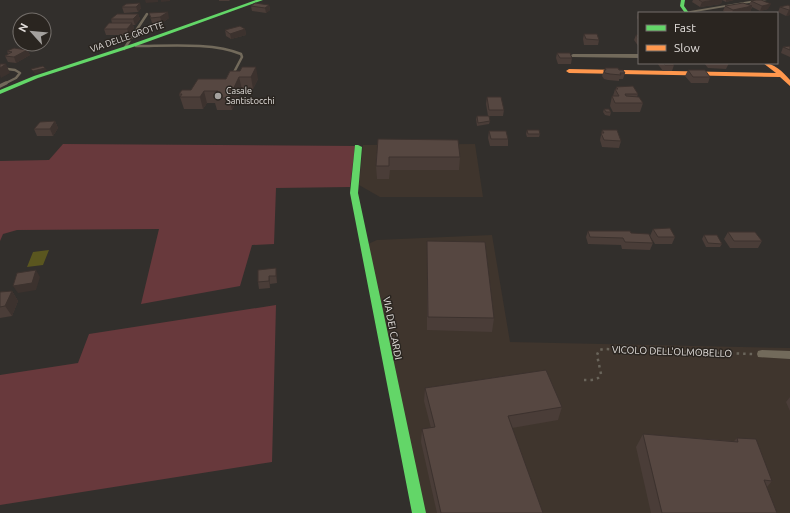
<svg xmlns="http://www.w3.org/2000/svg" width="790" height="513" viewBox="0 0 790 513" font-family="Ubuntu,sans-serif">
  <style>
    .built { fill: #3f352d }
    .green { fill: #68393c }
    .water { fill: #5a561f }
    .lines { fill: none; stroke-linecap: round; stroke-linejoin: round }
    .path { stroke: #6a655b; stroke-width: 2.5; stroke-dasharray: 2.5 4; stroke-linecap: butt }
    .lane-far1 { stroke: #726a5b; stroke-width: 2.5 }
    .lane { stroke: #726a5b; stroke-width: 3.5 }
    .street { fill: #726a5b; fill-rule: evenodd }
    .fast { fill: #63d668; fill-rule: evenodd }
    .slow { fill: #ff974d; fill-rule: evenodd }
    .wall { fill: #4a3d38 }
    .shaded-wall { fill: #3c322e }
    .building { fill: #564741; stroke: #3c322e }
    .poi-dot { fill: #a4a19e; stroke: #2a2520; stroke-width: 1.5 }
    .labels { text-anchor: middle; stroke-width: 3; stroke-linejoin: round; paint-order: stroke }
    .far-street-label { font-size: 9px; fill: #e2dedb; stroke: #2a2520 }
    .far-poi-label { font-size: 9px; fill: #e2dedb; stroke: #2a2520; text-anchor: start }
    .street-label { font-size: 10px; fill: #e2dedb; stroke: #2a2520 }
  </style>
  <rect width="100%" height="100%" fill="#322f2c"/>
  <path class="built" d="M 475,144 L 483,197 L 380,197 L 359,185 L 363,145 Z
    M 492,235 L 510,342 L 790,348 L 790,513 L 422,513 L 368,244 L 377,240 Z"/>
  <path class="green" d="M 63,144 L 355,146 L 350,187 L 276,188 L 274,244 L 252,245 L 240,286 L 141,304 L 159,229 L 17,230 L 3,234 L 0,241 L 0,161 L 49,160 Z
    M 276,305 L 272,462 L 0,505 L 0,375 L 78,363 L 89,334 Z"/>
  <path class="water" d="M 49,250 L 43,265 L 27,267 L 33,252 Z"/>
  <g class="lines">
    <path class="path" d="M 584,380 C 590,380 599,381 601,374 L 597,355 L 599,350 L 604,349 L 753,354"/>
    <path class="lane-far1" d="M 136,46 C 166,46 213,42 241,54 L 242,57 L 232,76
      M 124,49 L 147,14
      M 0,68 L 15,70 L 20,73 L 16,78 L 4,84"/>
    <path class="lane" d="M 0,86 L 6,83"/>
    <path class="street" d="M 756,0 L 767,0 L 689,13 L 684,12 Z
      M 573,54 L 639,54 L 639,58 L 571,57 L 571,55 Z
      M 762,350 L 790,351 L 790,359 L 758,357 L 757,354 L 758,351 Z"/>
    <path class="fast" d="M 256,0 L 263,0 L 136,46 L 38,78 L 0,94 L 0,90 L 34,76 L 132,44 Z
      M 681,0 L 685,0 L 684,6 L 689,13 L 685,13 L 680,6 Z
      M 355,145 L 358,145 L 362,147 L 358,193 L 426,513 L 412,513 L 350,193 Z"/>
    <path class="slow" d="M 763,63 C 774,63 783,72 790,80 L 790,86 L 780,77 L 569,73 L 566,71 L 569,69 L 776,73 Z"/>
  </g>
  <path class="wall" d="M 219,0 L 230,0 L 229,1 L 219,1 Z
    M 693,0 L 734,0 L 726,2 L 722,0 L 721,4 L 700,7 L 692,2 Z
    M 756,0 L 768,9 L 760,11 L 752,7 L 750,12 L 743,13 L 727,13 L 723,11 L 725,6 L 749,5 L 751,1 Z
    M 126,4 L 141,8 L 138,12 L 124,13 L 122,7 Z
    M 269,5 L 270,10 L 266,13 L 252,11 L 251,6 Z
    M 790,6 L 790,15 L 786,16 L 778,12 L 780,7 Z
    M 149,13 L 169,18 L 162,23 L 152,23 Z
    M 638,13 L 639,13 L 639,21 L 637,18 Z
    M 138,14 L 140,19 L 135,25 L 133,25 L 134,28 L 129,35 L 106,35 L 104,29 L 112,23 L 111,19 Z
    M 245,29 L 246,35 L 231,39 L 226,36 L 225,30 Z
    M 584,34 L 599,40 L 598,45 L 584,45 L 583,39 Z
    M 636,35 L 639,35 L 639,47 L 634,40 Z
    M 790,46 L 790,57 L 781,53 L 783,47 Z
    M 27,50 L 30,55 L 16,63 L 8,62 L 5,56 L 8,54 L 7,51 Z
    M 557,53 L 572,58 L 571,64 L 558,64 L 556,58 Z
    M 657,63 L 672,63 L 674,65 L 672,71 L 663,71 Z
    M 704,63 L 729,63 L 726,69 L 708,68 Z
    M 605,68 L 619,70 L 625,73 L 623,79 L 619,79 L 619,81 L 608,80 L 604,79 L 602,76 L 604,70 L 605,70 Z
    M 688,70 L 710,77 L 708,83 L 691,83 L 685,76 Z
    M 230,71 L 258,79 L 253,89 L 242,89 L 232,110 L 217,110 L 215,103 L 207,103 L 203,109 L 184,109 L 179,94 L 226,79 Z
    M 616,87 L 638,94 L 637,97 L 643,103 L 640,112 L 613,112 L 610,106 L 612,96 L 613,96 L 615,89 L 616,89 Z
    M 487,97 L 504,110 L 503,116 L 489,116 L 490,121 L 489,124 L 477,126 L 476,119 L 477,116 L 488,116 L 486,104 Z
    M 604,109 L 611,112 L 610,116 L 605,115 L 603,112 Z
    M 55,121 L 58,128 L 53,136 L 37,136 L 34,129 Z
    M 527,130 L 540,134 L 539,137 L 527,137 L 526,134 Z
    M 602,130 L 621,141 L 619,148 L 602,147 L 600,140 Z
    M 489,131 L 508,139 L 508,146 L 490,146 L 488,138 Z
    M 378,139 L 460,157 L 459,170 L 390,170 L 389,179 L 377,179 L 376,166 Z
    M 653,229 L 675,237 L 672,244 L 655,244 L 650,236 Z
    M 588,231 L 631,233 L 653,243 L 650,250 L 622,249 L 621,245 L 588,244 L 586,237 Z
    M 728,232 L 762,241 L 758,248 L 730,248 L 724,239 Z
    M 704,235 L 722,244 L 720,247 L 706,247 L 702,239 Z
    M 427,241 L 494,318 L 492,332 L 427,330 Z
    M 258,270 L 277,275 L 277,283 L 270,284 L 270,288 L 259,289 L 258,282 Z
    M 12,291 L 18,301 L 12,316 L 0,318 L 0,292 Z
    M 425,388 L 562,407 L 558,420 L 512,428 L 543,513 L 437,513 L 421,442 L 422,429 L 431,428 L 424,401 Z
    M 790,397 L 790,411 L 786,402 Z
    M 643,434 L 734,441 L 737,438 L 772,481 L 767,487 L 777,513 L 651,513 L 636,447 Z"/>
  <path class="shaded-wall" d="M 145,0 L 158,0 L 158,2 L 146,3 Z
    M 161,0 L 170,0 L 170,1 L 161,2 Z
    M 715,0 L 722,0 L 721,4 L 700,7 L 702,2 Z
    M 726,0 L 734,0 L 726,2 Z
    M 140,3 L 141,8 L 138,12 L 136,7 Z
    M 771,4 L 768,9 L 760,11 L 762,6 Z
    M 269,5 L 270,10 L 266,13 L 265,8 Z
    M 752,6 L 750,12 L 743,13 L 732,13 L 733,10 Z
    M 789,10 L 790,10 L 790,15 L 786,16 Z
    M 168,12 L 169,18 L 162,23 L 160,17 Z
    M 138,14 L 140,19 L 135,25 L 133,19 Z
    M 132,23 L 134,28 L 129,35 L 127,29 Z
    M 245,29 L 246,35 L 231,39 L 230,34 Z
    M 27,50 L 30,55 L 16,63 L 14,57 Z
    M 6,64 L 10,73 L 1,78 L 0,75 L 0,68 Z
    M 256,67 L 258,79 L 253,89 L 251,77 Z
    M 45,68 L 47,70 L 35,74 L 33,71 Z
    M 239,77 L 242,89 L 232,110 L 229,98 Z
    M 204,91 L 207,103 L 203,109 L 200,97 Z
    M 55,121 L 58,128 L 53,136 L 50,129 Z
    M 276,268 L 277,275 L 277,283 L 276,276 Z
    M 36,270 L 40,277 L 36,290 L 18,293 L 13,286 Z
    M 269,276 L 270,284 L 270,288 L 269,281 Z
    M 12,291 L 18,301 L 12,316 L 5,306 Z"/>
  <path class="building" d="M 699,0 L 715,0 L 702,2 Z
    M 756,0 L 761,0 L 771,4 L 762,6 L 751,1 Z
    M 140,3 L 136,7 L 122,7 L 126,4 Z
    M 255,3 L 269,5 L 265,8 L 251,6 Z
    M 743,3 L 752,6 L 733,10 L 725,6 Z
    M 788,5 L 790,6 L 790,10 L 789,10 L 780,7 Z
    M 168,12 L 160,17 L 151,18 L 149,13 Z
    M 117,14 L 138,14 L 133,19 L 111,19 Z
    M 109,23 L 132,23 L 127,29 L 104,29 Z
    M 240,26 L 245,29 L 230,34 L 225,30 Z
    M 584,34 L 597,34 L 599,40 L 586,39 Z
    M 636,35 L 639,35 L 639,39 Z
    M 790,46 L 790,50 L 783,47 Z
    M 14,48 L 27,50 L 14,57 L 5,56 L 12,52 L 7,51 Z
    M 557,53 L 570,53 L 572,58 L 560,58 Z
    M 663,63 L 672,63 L 674,65 L 665,65 Z
    M 0,64 L 6,64 L 0,68 Z
    M 43,66 L 45,68 L 33,71 L 31,69 Z
    M 242,67 L 256,67 L 251,77 L 239,77 L 229,98 L 214,98 L 218,91 L 204,91 L 200,97 L 180,97 L 182,94 L 179,94 L 182,90 L 191,90 L 198,79 L 226,79 L 230,71 L 240,71 Z
    M 605,68 L 618,68 L 619,70 L 623,70 L 625,73 L 620,73 L 621,75 L 610,74 L 605,73 L 604,70 L 606,70 Z
    M 688,70 L 705,70 L 710,77 L 693,77 Z
    M 633,86 L 638,94 L 625,94 L 626,96 L 639,97 L 643,103 L 615,103 L 612,96 L 619,96 L 615,89 L 618,89 L 616,87 Z
    M 487,97 L 501,97 L 504,110 L 489,110 Z
    M 604,109 L 609,109 L 611,112 L 606,112 Z
    M 477,116 L 489,116 L 490,121 L 478,123 Z
    M 55,121 L 50,129 L 34,129 L 40,122 Z
    M 527,130 L 539,130 L 540,134 L 528,134 Z
    M 602,130 L 617,130 L 621,141 L 604,140 L 601,133 L 604,133 Z
    M 489,131 L 506,131 L 508,139 L 491,139 Z
    M 378,139 L 458,140 L 460,157 L 389,157 L 389,166 L 376,166 Z
    M 670,228 L 675,237 L 658,237 L 653,229 Z
    M 588,231 L 630,231 L 631,233 L 649,234 L 653,243 L 625,242 L 623,238 L 590,237 Z
    M 728,232 L 755,232 L 762,241 L 734,241 Z
    M 704,235 L 717,235 L 722,244 L 708,243 Z
    M 427,241 L 485,242 L 494,318 L 428,317 Z
    M 276,268 L 276,276 L 269,276 L 269,281 L 258,282 L 258,270 Z
    M 36,270 L 32,283 L 13,286 L 17,273 Z
    M 12,291 L 5,306 L 0,307 L 0,292 Z
    M 546,370 L 562,407 L 508,416 L 543,513 L 441,513 L 422,429 L 435,427 L 425,388 Z
    M 643,434 L 738,442 L 737,438 L 756,439 L 772,481 L 764,480 L 777,513 L 662,513 Z"/>
  <circle class="poi-dot" cx="218" cy="96" r="4"/>
  <g class="labels">
    <g class="far-street-label">
      <text transform="translate(127 37) rotate(-19)" y="3">VIA DELLE GROTTE</text>
    </g>
    <g class="far-poi-label">
      <text x="226" y="94">Casale<tspan x="226" dy="10">Santistocchi</tspan></text>
    </g>
    <g class="street-label">
      <text transform="translate(393 328) rotate(79)" y="4">VIA DEI CARDI</text>
      <text transform="translate(672 351) rotate(2)" y="4">VICOLO DELL'OLMOBELLO</text>
    </g>
  </g>
  <rect x="638" y="12" width="140" height="52" fill="#2a2520" stroke="#746f6b"/>
  <rect x="646" y="25" width="20" height="6" fill="#63d668" stroke="#746f6b"/>
  <text x="674" y="32" font-size="12" fill="#e2dedb">Fast</text>
  <rect x="646" y="45" width="20" height="6" fill="#ff974d" stroke="#746f6b"/>
  <text x="674" y="52" font-size="12" fill="#e2dedb">Slow</text>
  <g transform="translate(32 32) rotate(297)"><circle r="19" fill="#2a2520" stroke="#746f6b"/>
  <path d="M0-3L7 15L0 10L-7 15Z" fill="#a4a19e"/>
  <text y="-6" font-size="11" font-weight="bold" text-anchor="middle" fill="#e2dedb">N</text>
  </g>
</svg>
